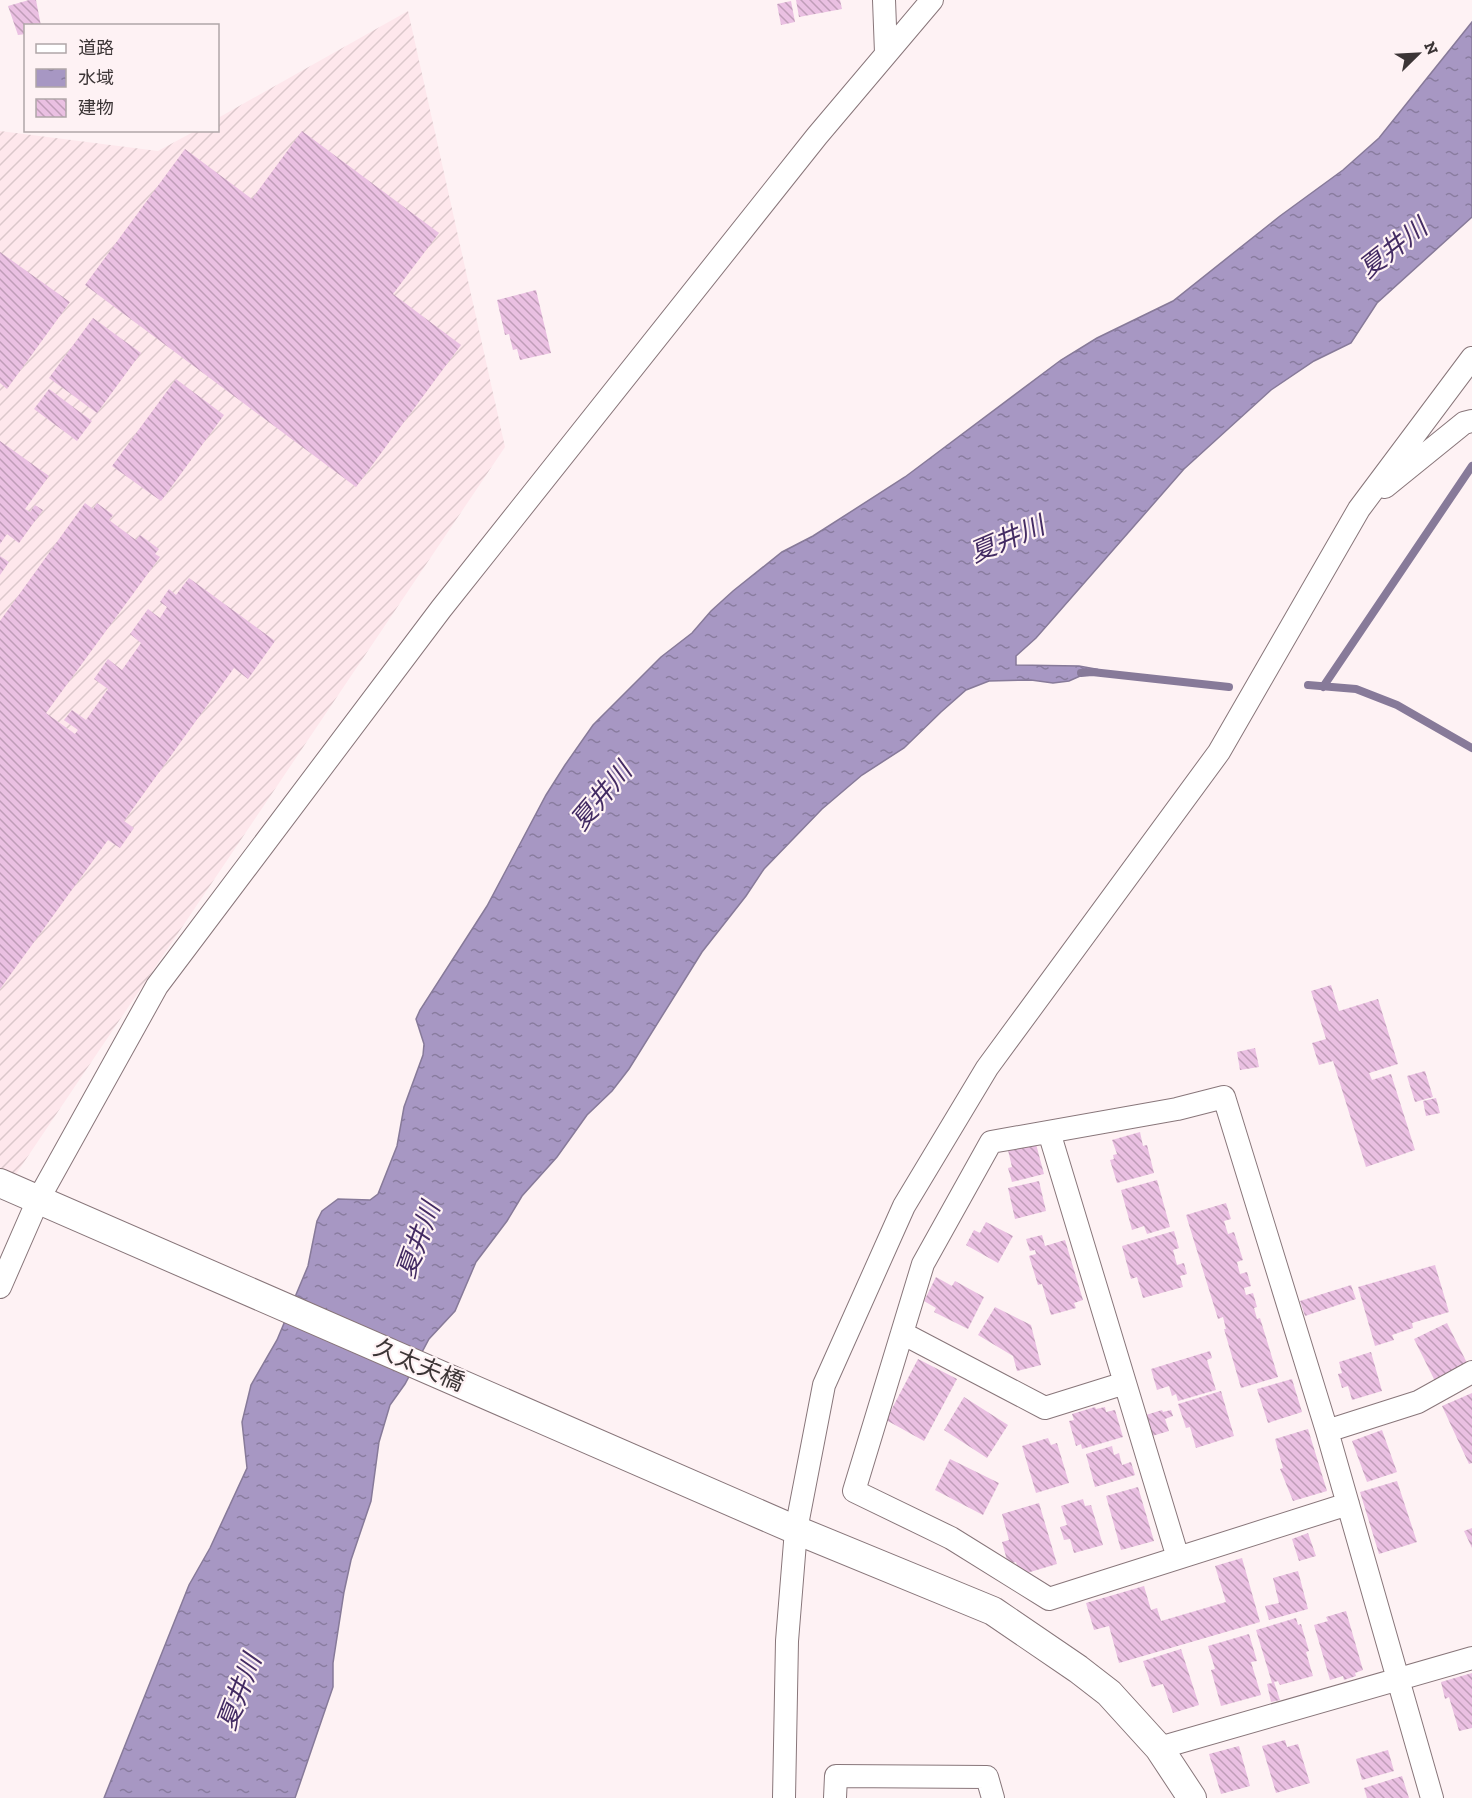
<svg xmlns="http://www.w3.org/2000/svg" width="1472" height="1798" viewBox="0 0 1472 1798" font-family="'Zilla Slab','Noto Sans JP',serif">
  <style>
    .industrial { fill: url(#industrial-furrows) }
    .water { fill: url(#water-ripples); stroke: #877a99; stroke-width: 1.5 }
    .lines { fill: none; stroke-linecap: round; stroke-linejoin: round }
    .stream { stroke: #877a99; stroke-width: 8 }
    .building { fill: url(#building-back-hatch) }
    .minor-casing { stroke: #88767a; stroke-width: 24 }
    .tertiary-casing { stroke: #88767a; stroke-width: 30 }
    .minor { stroke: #fff; stroke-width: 22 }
    .tertiary { stroke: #fff; stroke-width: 28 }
    .labels { text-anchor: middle; stroke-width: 4.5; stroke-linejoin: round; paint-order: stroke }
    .street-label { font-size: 24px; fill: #3c3536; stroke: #fef2f4 }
    .water-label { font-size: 26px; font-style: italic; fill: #432b63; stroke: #fef2f4 }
  </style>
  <defs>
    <pattern id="industrial-furrows" width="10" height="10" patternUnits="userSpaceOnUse" patternTransform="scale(1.5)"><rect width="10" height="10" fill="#fee7ec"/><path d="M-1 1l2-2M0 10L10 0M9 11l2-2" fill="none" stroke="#dbc7cb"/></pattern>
    <pattern id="water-ripples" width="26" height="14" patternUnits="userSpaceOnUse" patternTransform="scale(1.5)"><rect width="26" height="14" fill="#a797c3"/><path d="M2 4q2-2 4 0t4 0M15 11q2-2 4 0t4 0" fill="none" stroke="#897c9f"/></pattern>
    <pattern id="building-back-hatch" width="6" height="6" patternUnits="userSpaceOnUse" patternTransform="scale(1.5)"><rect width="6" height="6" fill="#eac0e2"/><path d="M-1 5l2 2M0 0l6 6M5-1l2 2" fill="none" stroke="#bf9db8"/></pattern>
  </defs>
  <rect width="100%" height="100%" fill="#fef2f4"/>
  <path class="industrial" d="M 408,11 L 505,447 L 14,1177 L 0,1169 L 0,131 L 158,151 L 195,131 L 218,130 L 218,118 Z"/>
  <path class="water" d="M 1472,22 L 1472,217 L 1377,303 L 1351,343 L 1314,361 L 1271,390 L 1184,469 L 1036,638 L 1016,656 L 1016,665 L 1079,666 L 1096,669 L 1069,681 L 1053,683 L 1031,680 L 989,681 L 966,690 L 941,712 L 904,748 L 862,775 L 822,809 L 764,869 L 746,896 L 702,952 L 629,1069 L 612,1091 L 587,1115 L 557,1157 L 522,1196 L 507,1221 L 476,1262 L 455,1311 L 429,1339 L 405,1384 L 390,1405 L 379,1442 L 371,1501 L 351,1560 L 344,1592 L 333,1663 L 333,1687 L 295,1798 L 104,1798 L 189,1585 L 210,1548 L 247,1468 L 242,1422 L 251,1385 L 277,1340 L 308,1266 L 317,1221 L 322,1211 L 338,1199 L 370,1200 L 378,1194 L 397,1146 L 404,1107 L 423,1055 L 424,1044 L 416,1019 L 420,1010 L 487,906 L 546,795 L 565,765 L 593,725 L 661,657 L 692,633 L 711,611 L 733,591 L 782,552 L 813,536 L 905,477 L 1061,360 L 1097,338 L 1173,301 L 1280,216 L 1343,170 L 1379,138 Z"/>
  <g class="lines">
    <path class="stream" d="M 1081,673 L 1092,672 L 1229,687
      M 1308,685 L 1356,689 L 1397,705 L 1472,748
      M 1323,687 L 1472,466"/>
  </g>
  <path class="building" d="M 29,0 L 36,0 L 41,26 L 26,26 L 26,34 L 18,35 L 8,6 Z
    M 796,0 L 840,0 L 842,9 L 799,17 Z
    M 791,1 L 795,22 L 781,25 L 777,4 Z
    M 302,131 L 439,233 L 393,294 L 461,345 L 356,487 L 85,285 L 185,149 L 252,199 Z
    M 0,252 L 70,302 L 7,389 L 0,383 Z
    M 536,290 L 551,353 L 520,360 L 517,349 L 513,350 L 509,334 L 505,335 L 497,300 Z
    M 93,318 L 141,353 L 97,413 L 49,378 Z
    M 176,379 L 224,415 L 161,501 L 112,466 Z
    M 49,389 L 92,421 L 77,441 L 34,409 Z
    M 0,441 L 49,476 L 25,509 L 30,512 L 35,505 L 43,510 L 19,543 L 7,534 L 0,544 Z
    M 85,503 L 93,509 L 97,503 L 113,515 L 109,520 L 136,540 L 140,535 L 159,549 L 155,554 L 160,557 L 46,713 L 75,734 L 78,730 L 64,720 L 72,710 L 86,720 L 108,689 L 94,679 L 108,659 L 122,670 L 141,643 L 130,634 L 148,609 L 160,618 L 167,607 L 160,602 L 169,589 L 176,595 L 189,578 L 275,641 L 248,679 L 234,668 L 124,821 L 134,828 L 120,848 L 108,840 L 0,989 L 0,621 Z
    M 0,556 L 9,562 L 0,575 Z
    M 1331,985 L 1339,1011 L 1378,999 L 1398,1064 L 1369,1073 L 1372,1080 L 1391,1074 L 1415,1150 L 1366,1167 L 1333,1061 L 1319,1065 L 1312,1043 L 1326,1039 L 1311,991 Z
    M 1255,1048 L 1259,1067 L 1240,1070 L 1237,1052 Z
    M 1425,1071 L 1433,1097 L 1415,1102 L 1407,1076 Z
    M 1436,1098 L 1440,1113 L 1426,1116 L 1423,1101 Z
    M 1140,1132 L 1143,1146 L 1147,1145 L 1154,1173 L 1117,1183 L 1110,1160 L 1114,1159 L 1113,1155 L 1117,1154 L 1112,1140 Z
    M 1021,1143 L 1023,1148 L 1036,1144 L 1044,1174 L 1012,1182 L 1008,1168 L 1012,1167 L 1007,1146 Z
    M 1157,1180 L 1170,1227 L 1147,1234 L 1144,1226 L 1132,1230 L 1121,1190 Z
    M 1039,1181 L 1046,1211 L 1015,1219 L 1008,1188 Z
    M 1226,1203 L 1231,1219 L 1224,1221 L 1228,1234 L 1234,1232 L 1243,1260 L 1237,1262 L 1240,1274 L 1247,1272 L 1251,1286 L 1244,1288 L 1246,1295 L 1253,1293 L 1257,1307 L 1254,1308 L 1257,1319 L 1260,1318 L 1278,1377 L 1241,1388 L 1224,1329 L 1226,1329 L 1223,1317 L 1218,1319 L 1186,1215 Z
    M 986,1222 L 1013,1236 L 998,1263 L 966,1245 L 974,1230 L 980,1233 Z
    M 1174,1231 L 1179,1248 L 1173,1250 L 1177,1265 L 1184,1263 L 1187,1274 L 1180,1276 L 1183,1287 L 1143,1298 L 1137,1277 L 1131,1279 L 1122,1246 Z
    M 1042,1235 L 1045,1246 L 1065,1240 L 1083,1300 L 1074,1303 L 1076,1308 L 1051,1315 L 1042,1284 L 1038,1285 L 1029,1256 L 1036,1254 L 1035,1250 L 1030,1251 L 1026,1239 Z
    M 1435,1265 L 1449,1312 L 1412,1323 L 1413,1328 L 1392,1335 L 1394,1340 L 1375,1346 L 1358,1287 Z
    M 936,1277 L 952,1286 L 955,1281 L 984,1297 L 968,1329 L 934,1312 L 936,1308 L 924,1301 Z
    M 1351,1285 L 1356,1299 L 1305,1316 L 1300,1301 Z
    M 995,1307 L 1031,1325 L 1041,1365 L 1017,1371 L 1013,1356 L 978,1335 Z
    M 1447,1323 L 1468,1365 L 1435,1381 L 1414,1339 Z
    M 1210,1351 L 1212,1358 L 1207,1360 L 1216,1390 L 1178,1401 L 1176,1394 L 1172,1396 L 1169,1386 L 1157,1390 L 1151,1369 Z
    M 1371,1352 L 1382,1391 L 1352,1400 L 1348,1386 L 1342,1388 L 1338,1374 L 1342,1373 L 1339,1362 Z
    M 918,1359 L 957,1379 L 924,1441 L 886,1420 Z
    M 1292,1379 L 1302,1412 L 1268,1423 L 1257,1389 Z
    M 1221,1391 L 1234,1436 L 1196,1448 L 1190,1427 L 1186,1428 L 1178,1404 Z
    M 1472,1393 L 1472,1463 L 1469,1464 L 1442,1406 Z
    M 964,1397 L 1008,1425 L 987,1458 L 944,1430 Z
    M 1095,1407 L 1096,1409 L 1105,1407 L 1106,1412 L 1115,1410 L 1123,1437 L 1082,1449 L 1081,1444 L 1076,1446 L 1069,1421 L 1074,1420 L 1072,1414 Z
    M 1162,1410 L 1163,1412 L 1171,1410 L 1173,1416 L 1165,1419 L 1169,1431 L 1152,1436 L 1146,1415 Z
    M 1308,1429 L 1327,1491 L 1293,1501 L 1280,1469 L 1283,1468 L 1275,1439 Z
    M 1382,1430 L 1397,1472 L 1367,1482 L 1352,1441 Z
    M 1048,1438 L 1051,1445 L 1057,1443 L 1069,1483 L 1036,1493 L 1022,1446 Z
    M 1112,1446 L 1114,1455 L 1119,1453 L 1122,1465 L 1131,1462 L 1135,1475 L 1095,1487 L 1086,1454 Z
    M 950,1459 L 999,1483 L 983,1515 L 935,1490 Z
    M 1397,1481 L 1417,1542 L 1379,1554 L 1360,1492 Z
    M 1138,1487 L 1154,1541 L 1121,1550 L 1106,1496 Z
    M 1083,1499 L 1085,1506 L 1091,1505 L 1103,1545 L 1074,1553 L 1070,1539 L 1064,1540 L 1060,1527 L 1067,1525 L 1061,1506 Z
    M 1039,1503 L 1057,1564 L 1020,1575 L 1016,1562 L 1008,1564 L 1002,1542 L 1009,1540 L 1002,1514 Z
    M 1472,1528 L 1472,1548 L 1464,1531 Z
    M 1308,1533 L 1316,1556 L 1299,1561 L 1292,1539 Z
    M 1242,1558 L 1260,1622 L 1119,1663 L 1109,1626 L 1094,1630 L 1086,1603 L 1144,1586 L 1151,1610 L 1157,1608 L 1161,1621 L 1226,1602 L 1215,1566 Z
    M 1298,1571 L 1308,1609 L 1269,1620 L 1265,1606 L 1279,1603 L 1273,1578 Z
    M 1346,1611 L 1363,1670 L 1355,1673 L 1356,1676 L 1344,1680 L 1343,1676 L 1330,1680 L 1314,1625 L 1328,1621 L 1326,1617 Z
    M 1296,1618 L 1298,1625 L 1301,1624 L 1309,1651 L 1306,1652 L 1313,1676 L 1280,1685 L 1278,1681 L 1274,1682 L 1280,1700 L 1271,1702 L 1267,1684 L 1272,1683 L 1256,1630 Z
    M 1249,1634 L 1257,1661 L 1251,1662 L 1261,1695 L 1221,1706 L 1211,1670 L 1215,1669 L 1208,1646 Z
    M 1181,1649 L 1199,1705 L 1173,1713 L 1163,1684 L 1152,1687 L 1143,1661 Z
    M 1472,1673 L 1472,1728 L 1459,1731 L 1449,1697 L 1445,1699 L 1441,1682 Z
    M 1285,1740 L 1287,1747 L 1298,1744 L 1310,1783 L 1276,1793 L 1262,1746 Z
    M 1239,1746 L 1250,1786 L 1221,1794 L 1209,1754 Z
    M 1388,1750 L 1394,1771 L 1362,1780 L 1356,1759 Z
    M 1402,1776 L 1409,1798 L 1367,1798 L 1364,1788 Z"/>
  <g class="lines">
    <defs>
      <path id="minor" d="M 884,0 L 886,53
        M 1385,487 L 1464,423 L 1472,421
        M 1049,1132 L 1178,1558
        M 0,1287 L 38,1200 L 157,986 L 441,609 L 817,136 L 932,0
        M 902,1333 L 1045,1408 L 1125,1383
        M 1327,1431 L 1418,1402 L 1472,1372
        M 1348,1504 L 1049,1599 L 951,1538 L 854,1491 L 923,1264 L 991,1142 L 1177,1109 L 1224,1097 L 1327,1431 L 1432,1798
        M 1159,1748 L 1472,1658
        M 784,1798 L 787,1641 L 796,1530 L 824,1385 L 904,1206 L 987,1068 L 1219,752 L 1359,509 L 1472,358
        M 835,1798 L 836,1776 L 987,1777 L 993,1798"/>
      <path id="tertiary" d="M 0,1183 L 796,1530 L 993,1611 L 1078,1669 L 1109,1693 L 1159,1748 L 1192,1798"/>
    </defs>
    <use href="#minor" class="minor-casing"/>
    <use href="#tertiary" class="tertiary-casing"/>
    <use href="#minor" class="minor"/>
    <use href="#tertiary" class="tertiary"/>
  </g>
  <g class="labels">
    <g class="street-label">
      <text transform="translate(419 1365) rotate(23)" y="8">久太夫橋</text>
    </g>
    <g class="water-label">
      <text transform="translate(1393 248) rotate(-38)" y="9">夏井川</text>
      <text transform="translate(1007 539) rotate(-23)" y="9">夏井川</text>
      <text transform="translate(601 796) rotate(-50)" y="9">夏井川</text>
      <text transform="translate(418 1240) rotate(-70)" y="9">夏井川</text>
      <text transform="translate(239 1692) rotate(-69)" y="9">夏井川</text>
    </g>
  </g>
  <rect x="24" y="24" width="195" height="108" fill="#fef2f4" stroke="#b0a6a8" stroke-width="1.5"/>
  <rect x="36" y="44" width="30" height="9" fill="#ffffff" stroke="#b0a6a8" stroke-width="1.5"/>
  <text x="78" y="54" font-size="18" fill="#3c3536">道路</text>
  <rect x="36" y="69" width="30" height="18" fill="url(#water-ripples)" stroke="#b0a6a8" stroke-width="1.5"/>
  <text x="78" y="84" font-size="18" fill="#3c3536">水域</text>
  <rect x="36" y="99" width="30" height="18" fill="url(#building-back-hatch)" stroke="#b0a6a8" stroke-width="1.5"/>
  <text x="78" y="114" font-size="18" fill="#3c3536">建物</text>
  <g transform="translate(1418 54) rotate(66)" stroke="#fef2f4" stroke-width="4.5" paint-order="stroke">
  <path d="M0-4.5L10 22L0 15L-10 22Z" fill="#3c3536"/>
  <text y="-9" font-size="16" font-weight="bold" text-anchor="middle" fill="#3c3536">N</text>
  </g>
</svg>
